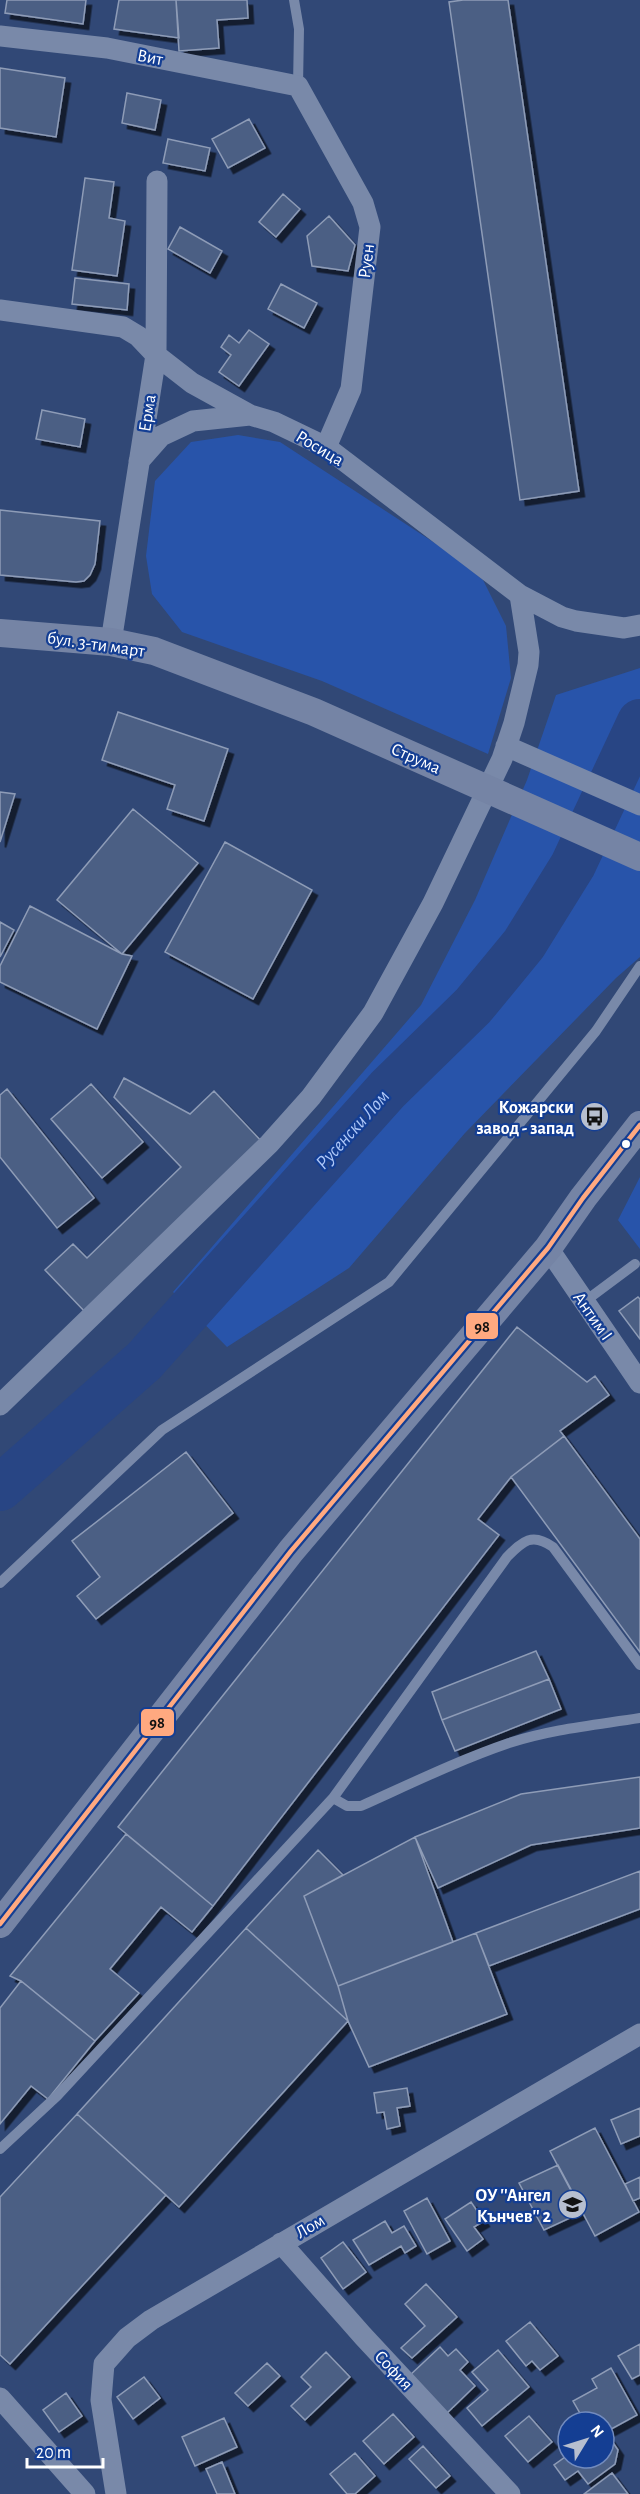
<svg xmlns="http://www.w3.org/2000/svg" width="640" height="2494" viewBox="0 0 640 2494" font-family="'Alegreya Sans',sans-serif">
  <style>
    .green { fill: #2854aa }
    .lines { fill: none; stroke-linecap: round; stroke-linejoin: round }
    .river { stroke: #284584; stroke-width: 46 }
    .building { fill: #4c5f84; stroke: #8e9cb7; stroke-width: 1.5; filter: url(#shadow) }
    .lane { stroke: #7989a9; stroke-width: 10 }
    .street { stroke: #7989a9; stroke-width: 21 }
    .secondary { stroke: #7584a5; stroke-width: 28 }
    .bus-1-casing { stroke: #143e93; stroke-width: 9 }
    .bus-1 { stroke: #ffa980; stroke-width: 4.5 }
    .bus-dot { fill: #fff; stroke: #143e93; stroke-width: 2 }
    .labels { text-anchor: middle; stroke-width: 4.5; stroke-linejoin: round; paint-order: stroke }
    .street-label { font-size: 18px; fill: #fff; stroke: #143e93 }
    .poi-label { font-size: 18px; font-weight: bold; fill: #fff; stroke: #143e93; text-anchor: end }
    .water-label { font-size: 20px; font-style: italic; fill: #afc8f8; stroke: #143e93 }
    .line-badge { stroke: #143e93; stroke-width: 2 }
    .pale-badge-label { font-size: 16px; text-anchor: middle; font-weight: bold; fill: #111 }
  </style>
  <defs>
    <filter id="shadow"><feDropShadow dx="5.5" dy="5.5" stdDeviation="0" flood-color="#0009"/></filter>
  </defs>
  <rect width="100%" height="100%" fill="#314876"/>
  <path class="green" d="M 238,435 L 280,442 L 447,551 L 483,580 L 506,626 L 511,678 L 488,754 L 322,681 L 182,632 L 152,594 L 146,556 L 155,481 L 191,442 Z
    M 640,668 L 640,957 L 616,978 L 465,1133 L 349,1268 L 227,1347 L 173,1292 L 421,1005 L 475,900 L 527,780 L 556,695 Z
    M 640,1177 L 640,1249 L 618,1220 Z"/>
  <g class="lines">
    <path class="river" d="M 0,1488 L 144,1361 L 388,1089 L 473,1006 L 524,944 L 573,865 L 640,722"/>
  </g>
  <path class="building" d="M 7,0 L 86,0 L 83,24 L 5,13 Z
    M 119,0 L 176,0 L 179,38 L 114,29 Z
    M 176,0 L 247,0 L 248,18 L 217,20 L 219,48 L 179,51 Z
    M 463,0 L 508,0 L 579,491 L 520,500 L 449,2 Z
    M 0,68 L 65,78 L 56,137 L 0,128 Z
    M 127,93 L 161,100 L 155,130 L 122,123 Z
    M 249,119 L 265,148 L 228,168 L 212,139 Z
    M 168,139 L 210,148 L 205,171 L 163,163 Z
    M 85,178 L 114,182 L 109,218 L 125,221 L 117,276 L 72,270 Z
    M 283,194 L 300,209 L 276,237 L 259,222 Z
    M 329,216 L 355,245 L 348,271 L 312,266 L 307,236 Z
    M 180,227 L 222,251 L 210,273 L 168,249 Z
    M 75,278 L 129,284 L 127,310 L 72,304 Z
    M 281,284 L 317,303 L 304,328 L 268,309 Z
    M 249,330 L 269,344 L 239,386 L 219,372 L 231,355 L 221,347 L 229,335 L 239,343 Z
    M 42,410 L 85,419 L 80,447 L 36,439 Z
    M 0,510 L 100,521 L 95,564 L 90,575 L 84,581 L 76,582 L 0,575 Z
    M 118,712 L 228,749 L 204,821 L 167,809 L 175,785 L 102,760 Z
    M 0,792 L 15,794 L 0,842 Z
    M 133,809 L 198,863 L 122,954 L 57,900 Z
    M 225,842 L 312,890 L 253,999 L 165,952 Z
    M 30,906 L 122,954 L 132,956 L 97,1029 L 0,982 L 0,966 Z
    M 0,922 L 14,930 L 0,957 Z
    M 124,1078 L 190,1114 L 214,1091 L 264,1144 L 87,1314 L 45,1270 L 73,1244 L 87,1258 L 181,1167 L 114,1097 Z
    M 91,1084 L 143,1142 L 102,1178 L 51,1119 Z
    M 7,1089 L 94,1198 L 57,1228 L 0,1157 L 0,1095 Z
    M 638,1297 L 640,1299 L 640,1339 L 619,1311 Z
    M 517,1327 L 587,1382 L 595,1376 L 609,1395 L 560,1431 L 564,1436 L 511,1477 L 478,1519 L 499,1535 L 213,1906 L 118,1827 Z
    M 564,1436 L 640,1539 L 640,1652 L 511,1477 Z
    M 186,1452 L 233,1513 L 96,1619 L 77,1596 L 100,1577 L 72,1541 Z
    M 536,1651 L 549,1679 L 442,1720 L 432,1692 Z
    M 549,1679 L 561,1709 L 455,1751 L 442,1720 Z
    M 640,1777 L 640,1828 L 531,1845 L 438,1888 L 415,1837 L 521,1794 Z
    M 126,1834 L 213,1906 L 192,1932 L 161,1907 L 110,1969 L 139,1993 L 95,2041 L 21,1981 L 10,1976 Z
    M 415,1837 L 453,1942 L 338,1986 L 304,1896 Z
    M 318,1850 L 343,1875 L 304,1896 L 338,1986 L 348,2021 L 246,1928 Z
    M 640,1871 L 640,1909 L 489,1966 L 476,1933 Z
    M 246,1928 L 348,2021 L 179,2207 L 77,2114 Z
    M 476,1933 L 507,2014 L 369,2067 L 348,2021 L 338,1986 Z
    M 21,1981 L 95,2041 L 48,2099 L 31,2086 L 0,2124 L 0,2008 Z
    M 407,2088 L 410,2106 L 397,2108 L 400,2126 L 387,2129 L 384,2112 L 377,2113 L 374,2093 Z
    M 640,2108 L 640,2136 L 621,2144 L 611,2120 Z
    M 77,2114 L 166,2195 L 10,2364 L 0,2355 L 0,2197 Z
    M 595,2128 L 639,2212 L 595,2236 L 550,2151 Z
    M 558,2165 L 583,2212 L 544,2230 L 519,2183 Z
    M 640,2177 L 640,2198 L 633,2201 L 625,2184 Z
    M 427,2198 L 450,2241 L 427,2254 L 404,2211 Z
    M 471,2202 L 484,2221 L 474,2227 L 483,2239 L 467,2251 L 445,2219 Z
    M 385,2221 L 392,2233 L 404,2226 L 416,2246 L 405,2253 L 401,2246 L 369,2265 L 353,2240 Z
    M 343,2242 L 366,2272 L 343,2289 L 321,2258 Z
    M 426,2284 L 457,2317 L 412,2358 L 401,2348 L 425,2326 L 405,2304 Z
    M 530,2322 L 558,2356 L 540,2370 L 532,2361 L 526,2366 L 506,2341 Z
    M 640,2344 L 640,2375 L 632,2379 L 618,2356 Z
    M 440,2347 L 448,2356 L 456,2349 L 468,2362 L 460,2370 L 475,2386 L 445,2415 L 408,2377 Z
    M 498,2350 L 529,2387 L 482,2426 L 467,2408 L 488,2390 L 472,2372 Z
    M 326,2352 L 350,2377 L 305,2420 L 291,2406 L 311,2387 L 301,2377 Z
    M 267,2363 L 280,2376 L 248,2406 L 235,2393 Z
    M 611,2368 L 637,2415 L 604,2433 L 604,2422 L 585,2422 L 573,2401 L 597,2388 L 592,2379 Z
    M 144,2377 L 160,2398 L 133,2419 L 117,2397 Z
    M 66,2393 L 82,2416 L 59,2432 L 43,2410 Z
    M 393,2414 L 414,2437 L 384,2464 L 363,2441 Z
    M 529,2416 L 552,2442 L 528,2462 L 505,2436 Z
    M 224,2418 L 237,2447 L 195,2466 L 182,2437 Z
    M 609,2437 L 618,2450 L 615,2464 L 588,2484 L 578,2471 L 565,2480 L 554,2465 L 568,2455 L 568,2458 L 604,2458 L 604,2441 Z
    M 423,2446 L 450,2476 L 436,2488 L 409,2459 Z
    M 355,2453 L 375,2476 L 355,2494 L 347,2494 L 330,2474 Z
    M 222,2462 L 235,2494 L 217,2494 L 206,2469 Z
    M 612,2473 L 628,2494 L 584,2494 Z"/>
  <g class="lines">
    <path class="lane" d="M 294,0 L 299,29 L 298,86
      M 584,1302 L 635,1264
      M 0,1583 L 162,1430 L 389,1282 L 596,1031 L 640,966
      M 333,1798 L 347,1806 L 361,1806 C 410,1784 459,1760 509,1743 C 552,1729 596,1725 640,1718
      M 0,2149 L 57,2096 L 333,1798 L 507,1557 C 523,1541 532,1532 553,1547 L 640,1665"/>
    <path class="street" d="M 0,36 L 107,48 L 298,86 L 363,203 L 370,227 L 351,389 L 326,447
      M 0,310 L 123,327 L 138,336 L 156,355 L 192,383 L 250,415 L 274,422 L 326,447 L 520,595 L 562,617 L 576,621 L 624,628 L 640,625
      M 139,461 L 161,436 L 193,421 L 250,415
      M 111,642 L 156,355 L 157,181
      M 506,746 L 640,805
      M 548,1248 L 640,1383
      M 0,1405 L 269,1144 L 311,1097 L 373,1013 L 433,903 L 502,759 L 514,723 L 528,665 L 529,652 L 520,595
      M 281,2243 L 363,2336 L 510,2494
      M 0,2398 L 85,2494
      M 116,2494 L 101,2400 L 104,2364 L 127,2338 L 151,2320 L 640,2034"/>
    <path class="secondary" d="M 0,633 L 111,642 L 154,651 L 314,712 L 640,857
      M 0,1924 L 291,1551 L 548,1248 L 583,1198 L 640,1125"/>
    <defs>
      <path id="bus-1" d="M 0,1924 L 291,1551 L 548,1248 L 583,1198 L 640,1125"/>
    </defs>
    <use href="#bus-1" class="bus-1-casing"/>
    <use href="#bus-1" class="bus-1"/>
  </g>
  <defs>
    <symbol id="bus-disc" viewBox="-11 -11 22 22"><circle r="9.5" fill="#b7bfcf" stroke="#143e93"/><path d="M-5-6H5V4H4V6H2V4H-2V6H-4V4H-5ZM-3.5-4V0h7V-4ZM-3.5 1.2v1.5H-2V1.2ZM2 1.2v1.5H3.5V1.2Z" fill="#111"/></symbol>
    <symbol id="school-disc" viewBox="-11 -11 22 22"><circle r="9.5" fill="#b7bfcf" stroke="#143e93"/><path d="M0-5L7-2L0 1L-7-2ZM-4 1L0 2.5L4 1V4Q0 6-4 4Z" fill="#111"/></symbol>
  </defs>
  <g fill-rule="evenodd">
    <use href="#bus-disc" x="578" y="1100" width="33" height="33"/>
    <use href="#school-disc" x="556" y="2188" width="33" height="33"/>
  </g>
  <circle class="bus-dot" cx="626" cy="1144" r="5"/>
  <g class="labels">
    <g class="street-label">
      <text transform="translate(150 57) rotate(11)" y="6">Вит</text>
      <text transform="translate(366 261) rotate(-83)" y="6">Руен</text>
      <text transform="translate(147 413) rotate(-81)" y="6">Ерма</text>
      <text transform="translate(320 448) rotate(31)" y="6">Росица</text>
      <text transform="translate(96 644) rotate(8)" y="6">бул. 3-ти март</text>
      <text transform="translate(416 758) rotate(24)" y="6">Струма</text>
      <text transform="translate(593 1316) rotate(55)" y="6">Антим I</text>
      <text transform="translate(310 2226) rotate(-30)" y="6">Лом</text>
      <text transform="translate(394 2370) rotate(47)" y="6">София</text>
    </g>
    <g class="poi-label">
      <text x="574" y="1113">Кожарски<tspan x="574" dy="21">завод - запад</tspan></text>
      <text x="551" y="2201">ОУ ''Ангел<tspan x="551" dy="21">Кънчев'' 2</tspan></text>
    </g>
    <g class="water-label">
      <text transform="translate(352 1129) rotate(-48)" y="7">Русенски Лом</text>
    </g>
  </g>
  <g class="line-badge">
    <rect x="465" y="1312" width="34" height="28" rx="6" fill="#ffa980"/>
    <rect x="140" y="1708" width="35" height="29" rx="6" fill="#ffa980"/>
  </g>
  <g class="pale-badge-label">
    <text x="482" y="1332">98</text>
    <text x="157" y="1728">98</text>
  </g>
  <g transform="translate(586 2440) rotate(52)"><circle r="28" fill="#143e93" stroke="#728bbe" stroke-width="1.5"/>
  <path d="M0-4.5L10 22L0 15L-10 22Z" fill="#b7bfcf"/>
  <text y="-9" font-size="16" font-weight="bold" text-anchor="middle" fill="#ffffff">N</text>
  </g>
  <path d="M27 2458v9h76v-9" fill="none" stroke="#ffffff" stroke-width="3"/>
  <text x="36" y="2458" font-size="18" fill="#ffffff" stroke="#143e93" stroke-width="4.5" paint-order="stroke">20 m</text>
</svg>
